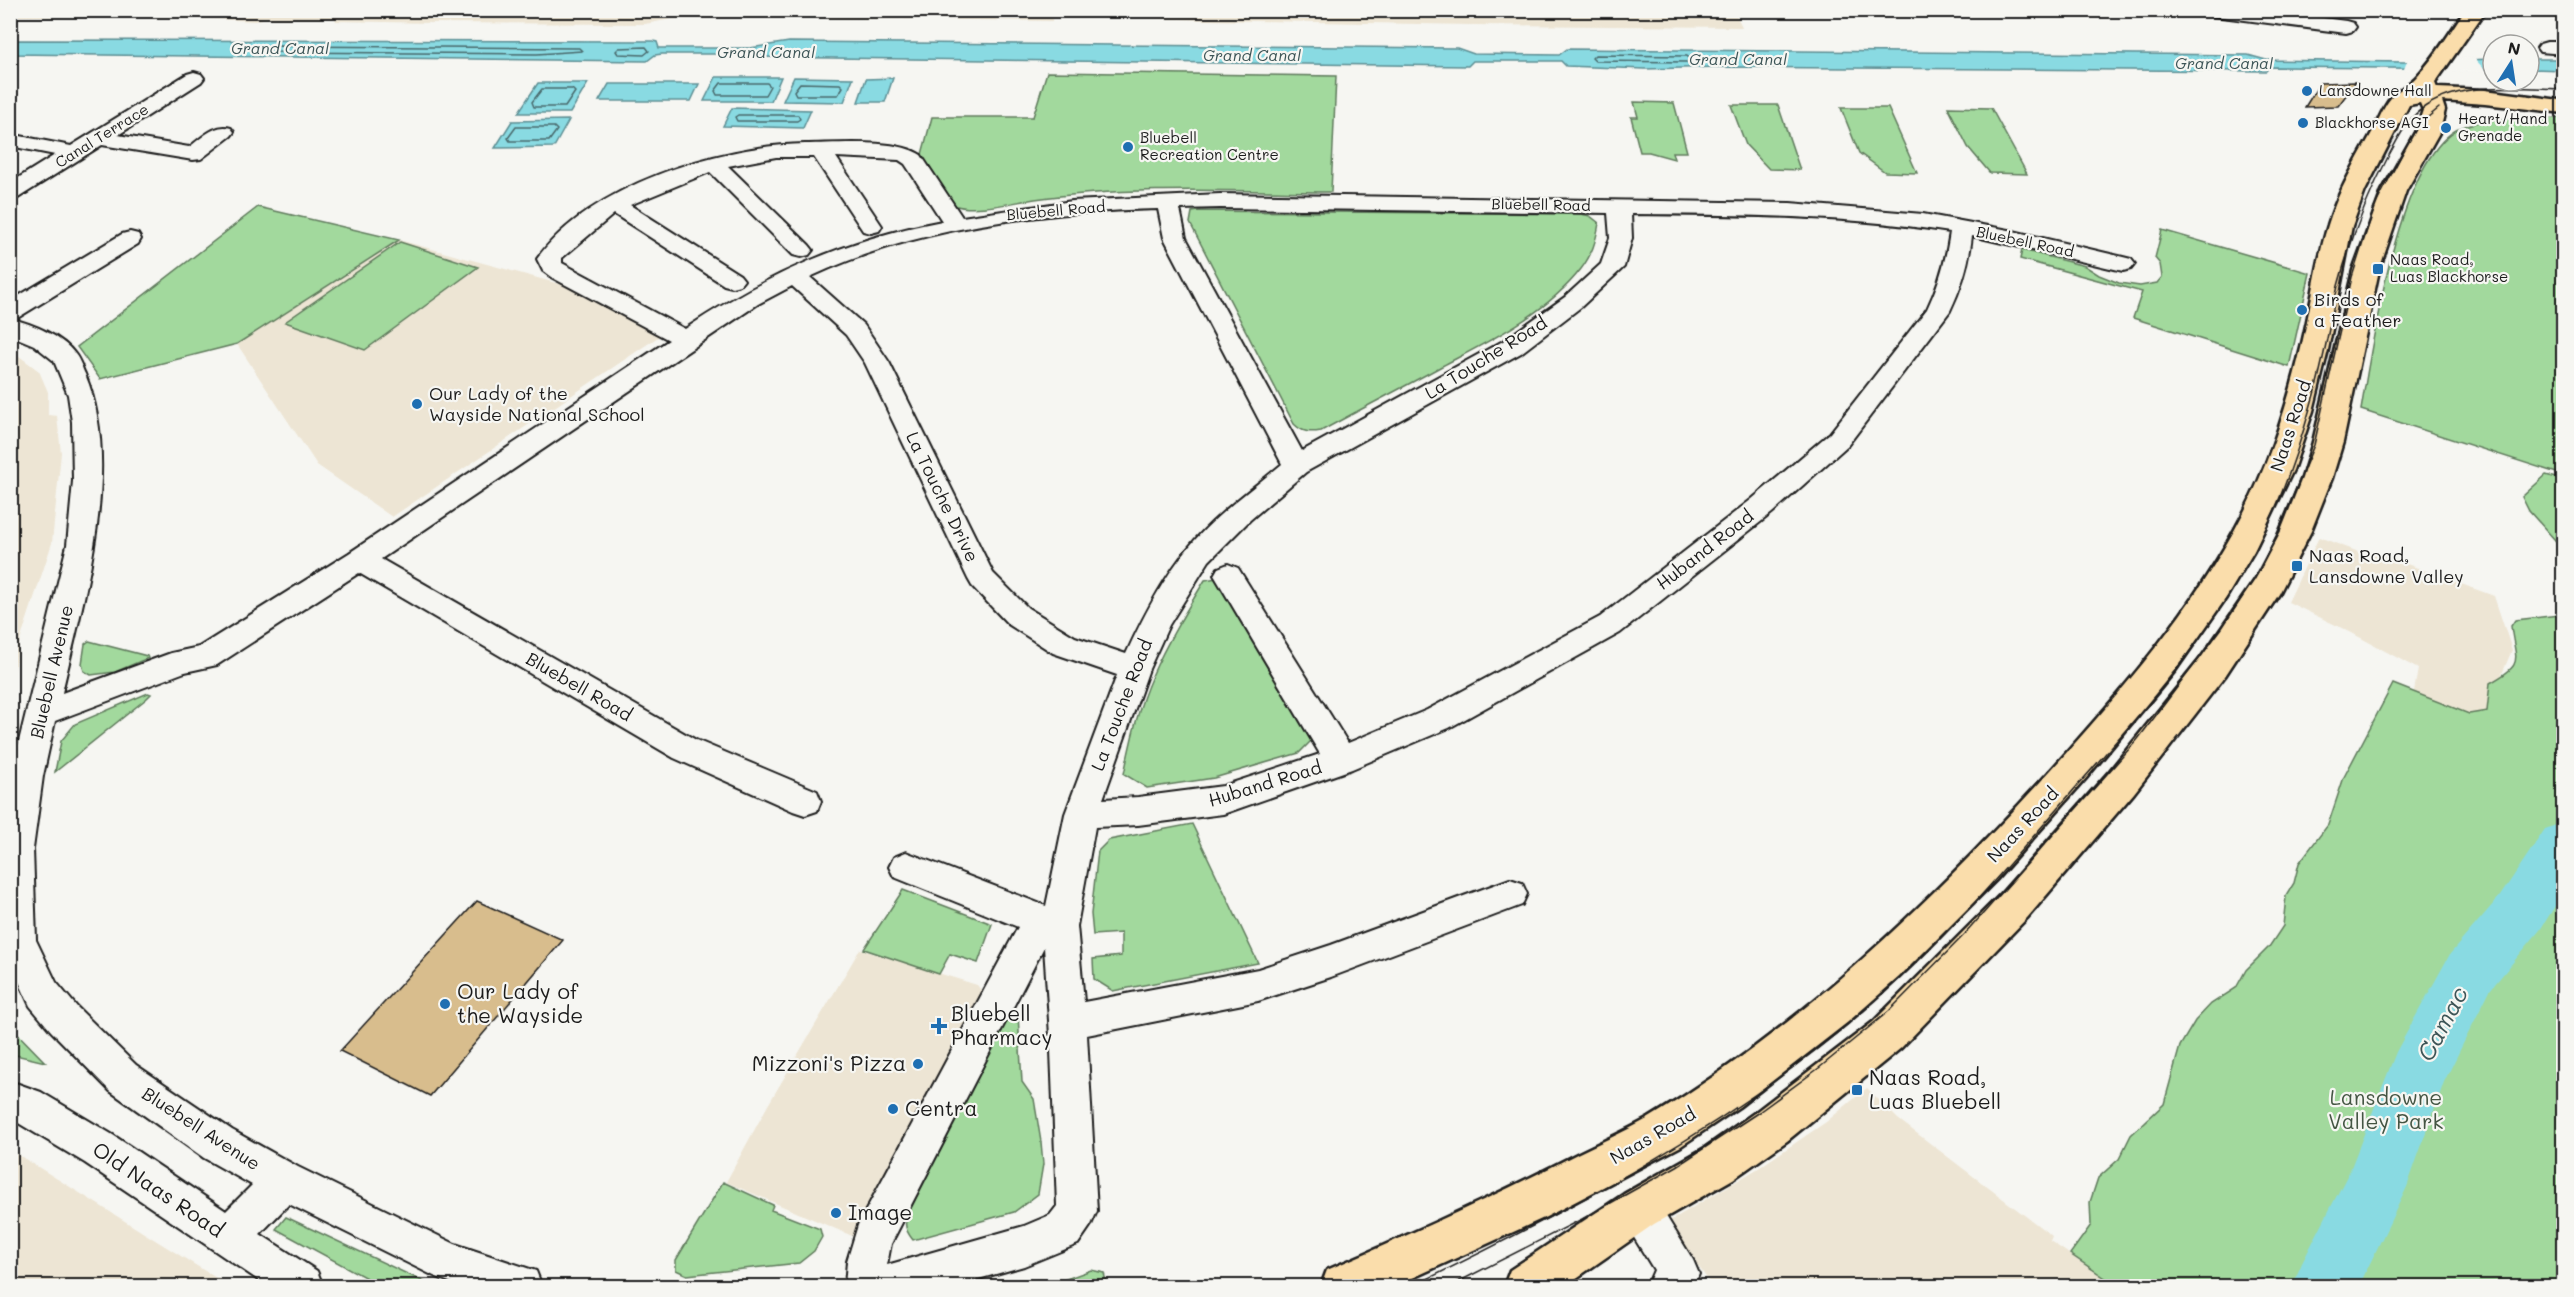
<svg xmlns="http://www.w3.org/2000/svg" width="2574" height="1297" viewBox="0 0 2574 1297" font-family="Mali,sans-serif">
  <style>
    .built { fill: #ede5d4 }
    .green { fill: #a2d99d; stroke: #5f7a5c; stroke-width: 1.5 }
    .water { fill: #89dae2; stroke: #5d8e93; stroke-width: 1.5 }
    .pier { fill: #f6f6f2 }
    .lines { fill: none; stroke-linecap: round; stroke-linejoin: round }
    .shore { stroke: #48686b; stroke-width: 1.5 }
    .river { fill: #89dae2; fill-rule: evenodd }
    .building { fill: #d8bd8d; stroke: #1c1c1c; stroke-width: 1.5 }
    .minor-casing { stroke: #1c1c1c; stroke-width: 4 }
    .major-casing { stroke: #1c1c1c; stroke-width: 5 }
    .minor { fill: #f6f6f2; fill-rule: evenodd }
    .major { fill: #faddab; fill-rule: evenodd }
    .tram { stroke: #1c1c1c; stroke-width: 1.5 }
    .poi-dot { fill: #1f6fb2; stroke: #f6f6f2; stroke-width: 2 }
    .labels { text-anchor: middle; stroke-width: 4.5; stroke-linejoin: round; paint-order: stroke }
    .far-poi-label { font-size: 15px; fill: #1c1c1c; stroke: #f6f6f2; text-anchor: start }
    .far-street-label { font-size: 15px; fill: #1c1c1c; stroke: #f6f6f2 }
    .far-water-label { font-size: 16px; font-style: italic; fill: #3d5557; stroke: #f6f6f2 }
    .poi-label { font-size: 18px; fill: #1c1c1c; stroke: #f6f6f2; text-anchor: start }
    .street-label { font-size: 18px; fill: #1c1c1c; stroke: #f6f6f2 }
    .near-poi-label { font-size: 21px; fill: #1c1c1c; stroke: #f6f6f2; text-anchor: start }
    .near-park-label { font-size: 21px; fill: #445543; stroke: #f6f6f2 }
    .near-street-label { font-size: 21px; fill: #1c1c1c; stroke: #f6f6f2 }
    .near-water-label { font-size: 24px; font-style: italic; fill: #3d5557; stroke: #f6f6f2 }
  </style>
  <rect width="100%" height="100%" fill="#f6f6f2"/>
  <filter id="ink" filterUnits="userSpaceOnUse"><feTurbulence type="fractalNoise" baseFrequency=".0167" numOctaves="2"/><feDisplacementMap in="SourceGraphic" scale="12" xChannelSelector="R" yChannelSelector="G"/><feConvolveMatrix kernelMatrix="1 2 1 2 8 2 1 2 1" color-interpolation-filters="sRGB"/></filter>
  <g filter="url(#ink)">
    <path class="built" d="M 11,10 L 1734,10 L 1742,27 L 1470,25 L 1204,20 L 1053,14 L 1052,21 L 687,16 L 645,24 L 431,23 L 336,21 L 335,18 L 264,18 L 255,21 L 171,17 L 11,16 Z
      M 399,240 L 585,291 L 661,335 L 392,517 L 317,465 L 237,344 Z
      M 11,350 L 39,371 L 48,392 L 48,415 L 57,416 L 61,453 L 52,543 L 19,644 L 11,687 Z
      M 2319,537 L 2364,554 L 2366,549 L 2494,596 L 2512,650 L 2482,722 L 2413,697 L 2418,669 L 2350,632 L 2288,602 Z
      M 860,949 L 977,985 L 995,1008 L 864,1241 L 726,1182 L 768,1105 Z
      M 1867,1088 L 1898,1119 L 2052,1236 L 2050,1241 L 2112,1283 L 2111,1286 L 1712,1286 L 1668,1222 L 1757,1169 L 1826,1122 Z
      M 11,1151 L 14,1152 L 229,1286 L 11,1286 Z"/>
    <path class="green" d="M 1047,72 L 1336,76 L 1331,192 C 1233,191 1132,186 1035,199 C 1013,202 974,213 954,205 L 921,158 L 932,117 L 1033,117 Z
      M 1634,102 L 1674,103 L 1687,152 L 1672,152 L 1674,159 L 1649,152 L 1640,152 L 1631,117 L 1638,117 Z
      M 1731,105 L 1778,105 L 1800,170 L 1769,169 L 1746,145 Z
      M 1948,107 L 1991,108 L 2027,174 L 1990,173 L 1968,147 Z
      M 1841,108 L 1888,108 L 1917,173 L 1885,172 L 1859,153 Z
      M 2563,118 L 2564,118 L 2563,475 L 2361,410 C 2372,346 2398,157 2460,128 C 2490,114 2531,119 2563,118 Z
      M 258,207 L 399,240 L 237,344 L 100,379 L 77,347 Z
      M 1199,211 L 1581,214 L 1590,216 L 1599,223 C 1596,241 1592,255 1581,269 C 1546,314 1491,340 1442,366 C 1402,388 1361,409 1321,431 C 1309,433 1302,432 1294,424 L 1190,223 L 1192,212 Z
      M 2162,230 L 2310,273 L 2289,367 L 2133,318 L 2142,292 L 2020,259 L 2022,250 L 2085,266 L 2099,275 L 2119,283 L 2140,286 L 2157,283 L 2162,277 L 2160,264 L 2155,258 Z
      M 400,242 L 478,267 L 365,350 L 285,322 Z
      M 2546,475 L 2564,480 L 2563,1286 L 2109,1286 L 2111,1282 L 2070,1254 L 2091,1225 L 2090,1202 L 2098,1178 L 2119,1159 L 2131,1135 L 2164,1104 L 2180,1046 L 2195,1021 L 2211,1004 L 2236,988 L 2246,970 L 2269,947 L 2283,926 L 2286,896 L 2294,883 L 2299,863 L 2328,825 L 2344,777 L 2393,684 L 2469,714 L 2487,711 L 2490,683 C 2526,663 2515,661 2511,626 L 2515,620 L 2559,615 L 2563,549 L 2529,511 L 2522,497 Z
      M 1217,578 L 1313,739 L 1299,753 L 1214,778 L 1147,788 L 1124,774 C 1131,741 1138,707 1152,676 C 1167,642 1186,611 1205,580 Z
      M 89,641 L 147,656 L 148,658 L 115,672 L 91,675 L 84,671 L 82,664 L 85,644 Z
      M 148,693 L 151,694 L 146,699 L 55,772 L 61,741 L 75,724 Z
      M 1192,824 L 1258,963 L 1113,991 L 1094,979 L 1093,959 L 1121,956 L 1121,933 L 1093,935 L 1091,914 L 1098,851 L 1109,840 Z
      M 903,890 L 992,924 L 978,963 L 950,954 L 939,974 L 864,949 Z
      M 1018,1015 L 1022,1082 L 1034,1099 L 1041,1142 L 1043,1164 L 1038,1194 L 1014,1212 L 913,1240 C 903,1228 904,1221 911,1207 L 1009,1016 Z
      M 11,1027 L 45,1062 L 11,1054 Z
      M 723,1182 L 773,1205 L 771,1210 L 820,1229 L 822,1237 L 814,1251 L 799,1263 L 687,1275 L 676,1270 L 676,1260 Z
      M 286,1217 L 433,1286 L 381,1286 L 276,1229 Z
      M 1091,1270 L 1104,1273 L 1107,1286 L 1047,1286 Z"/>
    <path class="water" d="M 11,40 L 653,41 L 657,42 L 659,48 L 750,48 L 789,42 L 1457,48 L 1474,54 L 1559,55 L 1567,49 L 2248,55 L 2266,60 L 2404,62 L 2493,59 L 2493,69 L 2269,67 L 2266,71 L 1719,67 L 1645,69 L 1566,66 L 1561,61 L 1473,61 L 1468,66 L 749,57 L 746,54 L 662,54 L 655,55 L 647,61 L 11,54 Z
      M 2529,59 L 2563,59 L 2563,70 L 2529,69 Z
      M 716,77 L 781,77 L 771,101 L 704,101 Z
      M 794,77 L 853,78 L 844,102 L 783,101 Z
      M 893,78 L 885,102 L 858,102 L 866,79 Z
      M 538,83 L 588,83 L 570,113 L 518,113 Z
      M 609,84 L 699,84 L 691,101 L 599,101 Z
      M 732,108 L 811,110 L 803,128 L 723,126 Z
      M 569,120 L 554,147 L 495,148 L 512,121 Z"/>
    <path class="pier" d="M 2474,58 L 2487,72 L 2407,71 L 2404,69 L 2408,59 Z"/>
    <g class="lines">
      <path class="shore" d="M 270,46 L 579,48 L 582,51 L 537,54 L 270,52 L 267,49 Z
        M 646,47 L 649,51 L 644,55 L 618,54 L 616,51 L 619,48 Z
        M 1595,55 L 1687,56 L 1690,59 L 1687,62 L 1595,61 L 1592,58 Z
        M 721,83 L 767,83 L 770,86 L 765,95 L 717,95 L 715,91 Z
        M 800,83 L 840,84 L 843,87 L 838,95 L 796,95 L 794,91 Z
        M 542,89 L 572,89 L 575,92 L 565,107 L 534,107 L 532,102 Z
        M 738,115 L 798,115 L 800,119 L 797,121 L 737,121 L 735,117 Z
        M 516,127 L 554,127 L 557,130 L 549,141 L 510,141 L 508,138 Z"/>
      <path class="river" d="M 2564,822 L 2564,892 L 2540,930 L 2490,990 L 2444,1082 L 2407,1187 L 2359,1286 L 2292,1286 L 2302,1263 L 2350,1170 L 2396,1052 L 2450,954 L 2500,896 L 2545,829 Z"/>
    </g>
    <path class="building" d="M 2356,82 L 2338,106 L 2305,107 L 2320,83 Z
      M 477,901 L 563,940 L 430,1096 L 340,1051 Z"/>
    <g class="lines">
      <defs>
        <path id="minor" d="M 2205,10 L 2262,10 L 2346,21 L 2353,23 L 2356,27 L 2353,31 L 2346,33 L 2214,16 L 2207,14 Z
          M 2547,42 L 2564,42 L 2564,54 L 2540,52 L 2537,48 L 2540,44 Z
          M 194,72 L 201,74 L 204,78 L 201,82 L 118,135 L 189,147 C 202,138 215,123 231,128 L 234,132 L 231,136 L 201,159 L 193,160 L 102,145 L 18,198 L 10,199 L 10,183 L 55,155 L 10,146 L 10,134 L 71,146 L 187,74 Z
          M 805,144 C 835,144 896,138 921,155 L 962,217 L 1072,201 L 1220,194 L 1790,203 L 1923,214 L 2009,230 L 2123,257 L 2131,259 L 2135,264 L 2131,269 L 2123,271 L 1972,236 C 1969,263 1962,286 1950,311 L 1848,445 L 1772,513 L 1620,633 L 1449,728 L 1352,769 L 1223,814 L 1138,825 L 1095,827 L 1077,926 L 1084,1002 L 1258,969 L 1331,945 L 1510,879 L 1522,883 L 1527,894 L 1522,905 L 1331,977 L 1258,1001 L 1087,1035 L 1097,1211 L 1091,1225 L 1078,1244 L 1024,1266 L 954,1286 L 845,1286 L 847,1261 L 858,1225 L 1018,927 L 894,877 L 889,867 L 894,857 L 906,852 L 1046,906 L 1065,814 L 1117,675 L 1053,653 L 1008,624 L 972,586 L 968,579 L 865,363 L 846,335 L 792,286 L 758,304 L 381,559 L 696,740 L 817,791 L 821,801 L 817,811 L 805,815 L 793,811 L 674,758 L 359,573 L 217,665 L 185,672 L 55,721 L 43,776 L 33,849 L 36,940 L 56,982 L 77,1007 L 136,1065 L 232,1130 L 298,1167 L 455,1244 L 536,1271 L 542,1286 L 460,1286 L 434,1276 L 289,1204 L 260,1234 L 317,1271 L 323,1286 L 267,1286 L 85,1163 L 10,1118 L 10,1081 L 41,1092 L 113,1135 L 226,1211 L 252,1185 L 204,1158 L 110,1091 L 51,1031 L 30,1006 L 10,962 L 10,778 L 67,545 L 73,481 L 72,422 L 68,395 L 54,361 L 34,345 L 10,335 L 10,301 L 122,234 L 130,232 L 138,234 L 141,239 L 138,244 L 19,317 L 12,319 C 33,324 62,336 75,354 C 80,360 82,368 85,374 C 124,465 83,600 62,693 L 171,653 L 199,647 L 349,553 L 669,340 L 551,277 L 543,271 L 537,259 C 588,186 720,145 805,144 ZM 776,157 L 814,157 L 863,231 L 871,233 L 879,231 L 882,226 L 836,157 L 899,160 L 905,164 L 942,221 C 846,239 766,275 685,329 L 562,263 L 562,258 L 614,214 L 724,285 L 732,287 L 740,285 L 744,280 L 740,275 L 630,205 L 710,172 L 793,255 L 801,257 L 809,255 L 813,250 L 809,245 L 728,166 ZM 1220,208 L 1608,213 L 1610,238 L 1601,264 L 1565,297 L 1503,341 L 1302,451 L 1186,238 L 1180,209 ZM 1158,209 L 1164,238 L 1282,464 C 1251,490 1215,515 1189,547 C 1163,578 1143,617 1126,654 L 1075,637 L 1028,608 L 993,573 L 889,362 L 864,325 L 810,277 C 916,227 1041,212 1158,209 ZM 1631,214 C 1738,215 1844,215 1950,232 C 1946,260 1939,284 1927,309 L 1830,433 L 1752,499 L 1600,617 L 1427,710 L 1348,743 L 1238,568 L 1228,564 L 1218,568 L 1214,575 L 1320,754 L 1223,786 L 1138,797 L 1103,799 L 1149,669 L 1169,625 L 1209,561 L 1250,520 L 1306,472 L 1521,353 L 1581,307 L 1624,267 L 1632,238 ZM 1044,947 L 1051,1050 L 1057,1206 L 1050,1215 L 1024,1226 L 887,1265 L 891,1244 Z
          M 1639,1189 L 1653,1195 L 1693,1260 L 1699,1274 L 1694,1286 L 1647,1286 L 1654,1270 L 1625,1223 L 1619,1209 L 1625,1195 Z"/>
        <path id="major" d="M 2465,10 L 2486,10 L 2435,83 L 2437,88 L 2485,90 L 2560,100 L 2564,101 L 2564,113 L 2485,104 L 2442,101 L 2445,110 L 2440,131 L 2406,191 L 2379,270 L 2343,442 L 2332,478 L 2311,531 L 2279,594 L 2225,676 L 2134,793 L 2027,918 L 1901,1048 L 1787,1141 L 1733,1179 L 1654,1224 L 1565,1286 L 1504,1286 L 1510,1270 L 1624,1194 L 1703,1149 L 1757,1111 L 1873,1022 L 2001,894 L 2108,773 L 2201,658 L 2255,580 L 2281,531 L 2302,478 L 2313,442 L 2353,270 L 2382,191 L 2416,131 L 2423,110 L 2420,103 L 2409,105 L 2365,191 L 2352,226 L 2328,350 L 2313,411 L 2293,470 L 2254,551 L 2226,598 L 2175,671 L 2088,776 L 1996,880 L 1899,977 L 1848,1022 L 1739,1107 L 1681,1146 L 1546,1217 L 1395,1286 L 1321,1286 L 1327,1270 C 1412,1234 1495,1196 1577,1154 C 1601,1142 1626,1131 1649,1118 C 1802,1026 1931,902 2051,770 C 2122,691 2194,609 2243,514 C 2274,453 2293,388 2307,321 C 2314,289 2318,256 2328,225 C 2338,191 2357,160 2374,129 C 2379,119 2384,106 2391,98 C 2398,89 2411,84 2418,75 C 2436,56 2450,32 2465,10 Z"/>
      </defs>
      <use href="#minor" class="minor-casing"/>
      <use href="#major" class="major-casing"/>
      <use href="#minor" class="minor"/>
      <use href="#major" class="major"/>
      <path class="tram" d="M 1413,1286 C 1574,1208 1727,1128 1864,1011 C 1939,947 2007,867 2071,793 C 2137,718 2204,643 2253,555 C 2280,506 2298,452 2313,398 C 2324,362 2329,324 2338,286 C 2350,241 2367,197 2389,155 C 2399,137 2408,117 2426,106 C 2466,81 2519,88 2564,89
        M 1450,1286 L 1582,1219 L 1677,1166 L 1759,1112 L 1819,1068 L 1889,1011 L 1965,934 L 2138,739 L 2222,628 L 2258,573 L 2276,536 L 2314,445 L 2352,277 L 2374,208 L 2416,127 L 2439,108"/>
    </g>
  </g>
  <g class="poi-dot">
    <circle cx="2307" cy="91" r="6"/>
    <circle cx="2303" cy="123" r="6"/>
    <circle cx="2446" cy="128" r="6"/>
    <circle cx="1128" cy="147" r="6"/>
    <rect x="2372" y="263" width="12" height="12" rx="3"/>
    <circle cx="2302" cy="310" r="6"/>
    <circle cx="417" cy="404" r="6"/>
    <rect x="2291" y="560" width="12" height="12" rx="3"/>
    <circle cx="445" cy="1004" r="6"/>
    <path d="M936 1017h6v6h6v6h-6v6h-6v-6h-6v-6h6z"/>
    <circle cx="918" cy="1064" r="6"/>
    <rect x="1851" y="1084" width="12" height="12" rx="3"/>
    <circle cx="893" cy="1109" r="6"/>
    <circle cx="836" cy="1213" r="6"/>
  </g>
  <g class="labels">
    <g class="far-poi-label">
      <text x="2319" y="96">Lansdowne Hall</text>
      <text x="2458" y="124">Heart/Hand<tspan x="2458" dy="17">Grenade</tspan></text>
      <text x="2315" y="128">Blackhorse AGI</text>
      <text x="1140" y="143">Bluebell<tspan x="1140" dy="17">Recreation Centre</tspan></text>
      <text x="2390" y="265">Naas Road,<tspan x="2390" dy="17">Luas Blackhorse</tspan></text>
    </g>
    <g class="far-street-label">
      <text transform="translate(102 136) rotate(-32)" y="5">Canal Terrace</text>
      <text transform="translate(1541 205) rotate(1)" y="5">Bluebell Road</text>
      <text transform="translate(1056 211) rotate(-5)" y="5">Bluebell Road</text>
      <text transform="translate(2025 242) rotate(12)" y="5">Bluebell Road</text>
    </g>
    <g class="far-water-label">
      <text x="280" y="54">Grand Canal</text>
      <text x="766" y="58">Grand Canal</text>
      <text x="1252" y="61">Grand Canal</text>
      <text x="1738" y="65">Grand Canal</text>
      <text x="2224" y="69">Grand Canal</text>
    </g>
    <g class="poi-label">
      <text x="2314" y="306">Birds of<tspan x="2314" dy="21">a Feather</tspan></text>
      <text x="429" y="400">Our Lady of the<tspan x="429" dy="21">Wayside National School</tspan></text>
      <text x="2309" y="562">Naas Road,<tspan x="2309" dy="21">Lansdowne Valley</tspan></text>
    </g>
    <g class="street-label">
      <text transform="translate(1486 358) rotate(-32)" y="6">La Touche Road</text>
      <text transform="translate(2291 426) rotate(-72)" y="6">Naas Road</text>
      <text transform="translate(942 497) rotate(64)" y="6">La Touche Drive</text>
      <text transform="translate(1705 550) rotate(-38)" y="6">Huband Road</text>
      <text transform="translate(52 672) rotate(-77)" y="6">Bluebell Avenue</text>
      <text transform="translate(579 687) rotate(30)" y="6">Bluebell Road</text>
      <text transform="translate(1122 705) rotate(-69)" y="6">La Touche Road</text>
      <text transform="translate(1265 784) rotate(-17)" y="6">Huband Road</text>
      <text transform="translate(2023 825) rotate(-47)" y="6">Naas Road</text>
      <text transform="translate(201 1129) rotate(33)" y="6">Bluebell Avenue</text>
      <text transform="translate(1653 1136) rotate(-30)" y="6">Naas Road</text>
    </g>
    <g class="near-poi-label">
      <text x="457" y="999">Our Lady of<tspan x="457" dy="24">the Wayside</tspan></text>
      <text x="951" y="1021">Bluebell<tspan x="951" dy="24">Pharmacy</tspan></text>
      <text x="906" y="1071" text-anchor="end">Mizzoni's Pizza</text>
      <text x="1869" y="1085">Naas Road,<tspan x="1869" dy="24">Luas Bluebell</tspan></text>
      <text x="905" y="1116">Centra</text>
      <text x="848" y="1220">Image</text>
    </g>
    <g class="near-park-label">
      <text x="2386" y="1105">Lansdowne<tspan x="2386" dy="24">Valley Park</tspan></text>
    </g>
    <g class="near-street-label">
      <text transform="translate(158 1190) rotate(34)" y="7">Old Naas Road</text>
    </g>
    <g class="near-water-label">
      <text transform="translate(2443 1024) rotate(-62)" y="8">Camac</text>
    </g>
  </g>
  <rect width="2574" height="1297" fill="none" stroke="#f6f6f2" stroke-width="36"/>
  <rect x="18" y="18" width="2538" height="1261" fill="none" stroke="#1c1c1c" stroke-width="2" filter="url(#ink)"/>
  <g transform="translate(2511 63) rotate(12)"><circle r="28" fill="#f6f6f2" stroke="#9f9f9c" stroke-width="1.5"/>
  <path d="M0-4.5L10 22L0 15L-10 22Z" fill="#1f6fb2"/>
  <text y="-9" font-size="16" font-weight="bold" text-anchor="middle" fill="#1c1c1c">N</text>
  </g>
</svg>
